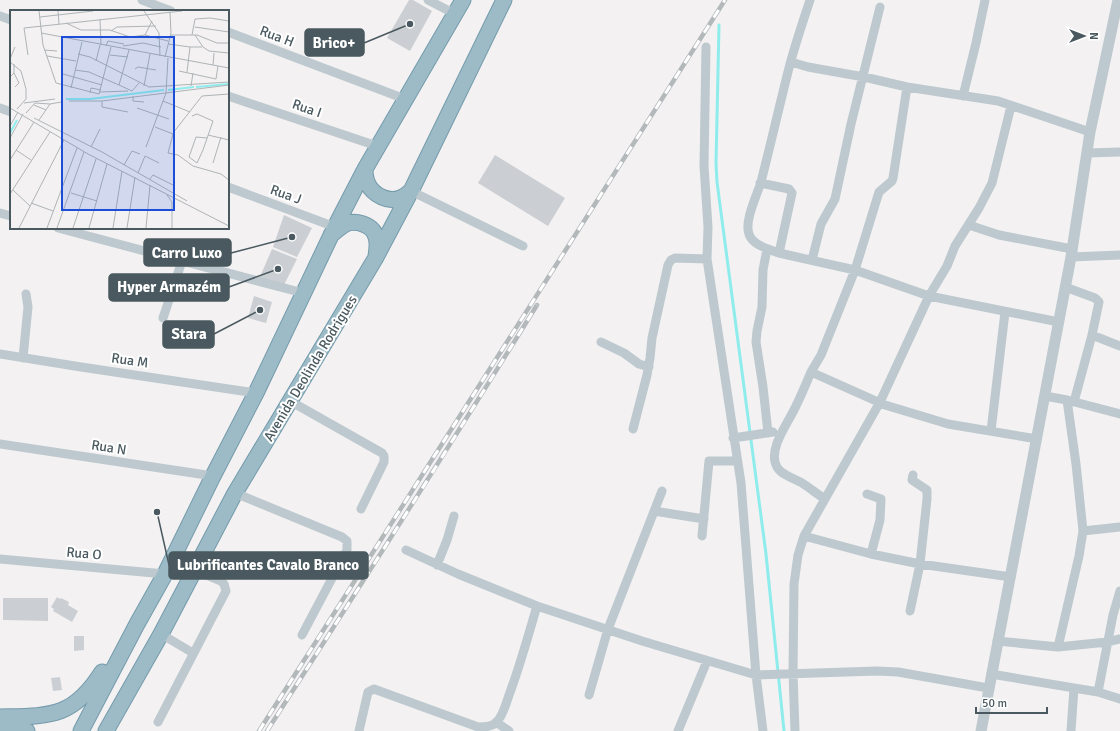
<svg xmlns="http://www.w3.org/2000/svg" width="1120" height="731" viewBox="0 0 1120 731" font-family="Signika,sans-serif">
  <style>
    .lines { fill: none; stroke-linecap: round; stroke-linejoin: round }
    .stream { stroke: #8eedec; stroke-width: 3 }
    .building { fill: #cbcfd3 }
    .trunk-casing { stroke: #749bab; stroke-width: 17 }
    .minor { stroke: #bdc9ce; stroke-width: 9 }
    .tertiary { stroke: #bdc9ce; stroke-width: 11 }
    .trunk { stroke: #9dbbc7; stroke-width: 15 }
    .rail-casing { stroke: #b3b8bb; stroke-width: 4.5 }
    .rail { stroke: #fff; stroke-width: 3; stroke-dasharray: 9; stroke-linecap: butt }
    .labels { text-anchor: middle; stroke-width: 4; stroke-linejoin: round; paint-order: stroke }
    .street-label { font-size: 14px; fill: #49595f; stroke: #fff }
    .inset-river { fill: none; stroke: #8eedec; stroke-width: 2 }
    .inset-road { fill: none; stroke: #afb4b7; stroke-width: 1 }
    .view { fill: #1d4ed8; fill-opacity: 0.15; stroke: #1d4ed8; stroke-width: 2 }
    .inset-edge { fill: none; stroke: #49595f; stroke-width: 2 }
    .leader { fill: none; stroke: #49595f; stroke-width: 1.5 }
    .callout-dot { fill: #49595f; stroke: #fff; stroke-width: 1.5 }
    .callout { fill: #49595f; stroke: #49595f; stroke-width: 1.5 }
    .callout-label { font-size: 15px; text-anchor: middle; font-weight: bold; fill: #fff }
  </style>
  <rect width="100%" height="100%" fill="#f3f1f2"/>
  <g class="lines">
    <path class="stream" d="M 719,25 L 716,164 L 717,182 L 766,554 L 784,731"/>
  </g>
  <path class="building" d="M 409,0 L 413,0 L 432,11 L 410,51 L 387,38 Z
    M 495,155 L 565,198 L 548,226 L 478,183 Z
    M 284,215 L 312,228 L 297,257 L 273,247 Z
    M 272,249 L 297,259 L 284,285 L 259,279 Z
    M 254,296 L 272,302 L 266,323 L 248,318 Z
    M 57,597 L 60,599 L 61,598 L 69,602 L 68,605 L 78,611 L 72,622 L 53,611 L 54,609 L 51,607 Z
    M 3,598 L 48,598 L 48,621 L 3,620 Z
    M 74,636 L 84,636 L 84,650 L 74,651 Z
    M 60,677 L 62,690 L 53,691 L 51,678 Z"/>
  <g class="lines">
    <defs>
      <path id="trunk" d="M 365,169 C 365,174 366,180 368,184 C 373,195 389,203 400,198 C 404,197 407,194 411,191
        M 331,235 C 335,232 339,228 344,225 C 354,219 373,224 376,237 C 378,243 377,250 376,256
        M 0,717 C 50,716 73,718 102,672
        M 0,730 L 22,729 L 27,731
        M 81,731 L 137,624 L 165,574 L 213,476 L 256,393 L 335,227 L 365,169 L 463,0
        M 106,731 L 161,634 L 235,493 L 375,259 L 411,191 L 504,0"/>
    </defs>
    <use href="#trunk" class="trunk-casing"/>
    <path class="minor" d="M 142,0 L 171,11
      M 428,0 L 455,14
      M 810,0 C 803,21 796,42 790,64 C 780,103 771,143 761,182 C 757,195 744,221 749,234 C 752,245 769,249 779,253 L 855,270 L 929,296 L 1059,322
      M 0,16 L 11,20
      M 228,32 L 405,99
      M 706,47 L 704,166 L 708,227 L 707,259 L 741,483 L 756,675 L 763,731
      M 791,62 L 808,67 L 864,77 L 907,87 L 998,101 L 1090,132
      M 907,87 L 893,178 L 892,181 L 879,192 L 855,270 L 821,355 L 811,372 L 885,405 L 948,424 L 1037,439
      M 228,96 L 377,146
      M 963,96 L 976,43 L 985,0
      M 0,108 L 11,112
      M 1087,153 L 1120,152
      M 760,183 L 789,189 L 792,193 L 779,253
      M 228,187 L 335,227
      M 411,191 L 523,246
      M 0,213 L 11,216
      M 969,225 L 999,235 L 1072,249
      M 58,228 L 303,293
      M 767,249 L 763,270 L 762,307 L 757,331 L 756,342 L 763,387 L 768,433
      M 1071,257 L 1120,255
      M 812,260 L 821,224 L 835,199 L 851,124 L 880,7
      M 1065,287 L 1095,298 L 1099,302 L 1092,335 L 1074,402
      M 163,318 L 182,261
      M 1092,335 L 1120,346
      M 601,342 L 624,353 L 639,364 L 649,367
      M 0,354 L 81,367 L 256,393
      M 23,358 L 28,307 L 26,294
      M 811,372 C 806,384 801,396 795,408 C 788,423 767,450 777,467 C 781,475 794,478 802,483 C 810,488 817,494 825,499
      M 1045,396 L 1067,400 L 1120,414
      M 290,401 L 382,453 L 384,456 L 384,462 L 361,509
      M 633,429 L 647,375 L 650,358 L 652,338 L 668,265 L 671,260 L 675,258 L 707,259
      M 991,431 L 1005,312
      M 733,438 L 773,432
      M 0,444 L 213,476
      M 235,493 L 342,537 L 347,541 L 347,550 L 302,635
      M 867,494 L 881,499 L 880,520 L 871,554
      M 654,511 L 704,519
      M 1083,531 L 1120,527
      M 702,536 L 709,461 L 737,461
      M 804,536 L 871,554 L 920,564 L 1011,577
      M 406,550 L 458,574 L 537,606 L 642,641 L 756,675 L 877,671 L 898,672 L 988,688
      M 0,559 L 165,574
      M 437,565 L 447,540 L 454,516
      M 910,611 L 920,564 L 927,499 L 927,490 L 912,480 L 913,475
      M 161,634 L 193,653
      M 997,641 L 1058,647 L 1107,642 L 1120,639
      M 1058,647 L 1079,556 L 1083,531 L 1076,464 L 1067,400
      M 991,674 L 1098,692 L 1120,699
      M 1098,692 L 1113,615 L 1120,591
      M 589,695 L 608,629 L 662,491
      M 158,722 L 226,591 L 224,584 L 221,581 L 195,570
      M 496,722 L 509,731
      M 359,731 L 368,692 L 374,689 L 478,727 C 484,727 491,727 496,723 C 503,716 506,704 509,695 C 520,666 528,636 537,606
      M 678,731 L 707,661
      M 795,731 L 793,673 L 794,584 L 798,555 L 804,536 L 880,402 L 929,296 L 947,266 L 955,246 L 979,208 L 992,183 L 1011,106
      M 1071,731 L 1074,688"/>
    <path class="tertiary" d="M 981,731 L 1071,257 L 1090,132 L 1118,0"/>
    <use href="#trunk" class="trunk"/>
    <defs>
      <path id="rail" d="M 259,731 L 725,0
        M 267,731 C 358,589 449,448 537,305"/>
    </defs>
    <use href="#rail" class="rail-casing"/>
    <use href="#rail" class="rail"/>
  </g>
  <g class="labels">
    <g class="street-label">
      <text transform="translate(277 36) rotate(21)" y="5">Rua H</text>
      <text transform="translate(307 108) rotate(19)" y="5">Rua I</text>
      <text transform="translate(286 194) rotate(20)" y="5">Rua J</text>
      <text transform="translate(130 360) rotate(8)" y="5">Rua M</text>
      <text transform="translate(310 368) rotate(-59)" y="5">Avenida Deolinda Rodrigues</text>
      <text transform="translate(109 447) rotate(9)" y="5">Rua N</text>
      <text transform="translate(84 553) rotate(5)" y="5">Rua O</text>
    </g>
  </g>
  <g transform="translate(10 10)">
    <rect width="219" height="219" fill="#f3f1f2"/>
    <path class="inset-river" d="M 186,77 L 219,74M 158,80 L 184,77M 56,89 L 80,89 L 154,80M 0,123 L 7,110"/>
    <path class="inset-road" d="M 29,1 L 33,35 L 46,73 L 89,84 L 101,37M 48,1 L 49,14M 134,1 L 149,23 L 150,46M 30,7 L 83,1M 90,9 L 91,35M 56,13 L 71,20 L 100,20 L 120,27 L 135,25 L 142,11M 185,17 L 219,22M 101,21 L 107,17 L 146,16M 31,23 L 219,58M 135,25 L 158,31M 160,25 L 187,25 L 207,33 L 219,33M 182,25 L 185,9 L 200,8 L 219,11M 185,25 L 193,37 L 199,41 L 219,43M 158,34 L 180,37M 96,36 L 98,31 L 114,34M 113,36 L 133,33 L 151,37M 34,40 L 47,41M 68,44 L 80,47 L 139,77 L 219,72M 18,45 L 14,18 L 172,1M 100,45 L 118,47M 37,46 L 66,51M 155,47 L 161,23 L 160,2M 0,49 L 5,37M 86,51 L 90,35M 0,52 L 11,61 L 16,79 L 16,89 L 7,99M 203,55 L 204,43M 125,59 L 128,57 L 146,60M 65,60 L 79,62 L 109,75 L 119,40M 169,61 L 206,69M 177,62 L 180,37 L 192,37M 4,63 L 9,73 L 5,77M 53,64 L 92,75M 0,67 L 4,63 L 4,54M 206,69 L 208,56M 109,75 L 122,81 L 129,73M 134,76 L 140,44M 181,76 L 183,63M 61,78 L 72,32M 90,82 L 118,81M 80,83 L 81,78 L 91,80M 123,86 L 123,91 L 134,92M 59,91 L 92,91 L 219,75M 92,91 L 92,97 L 118,102M 153,91 L 180,102M 14,93 L 45,89M 24,95 L 36,100M 0,98 L 78,144 L 219,216M 127,98 L 159,109M 16,103 L 25,93 L 40,94M 182,106 L 187,104 L 203,111 L 193,140 L 187,153 L 179,147 L 186,127 L 197,128M 24,108 L 92,142 L 177,191M 29,110 L 40,94 L 51,92M 0,116 L 8,102M 145,117 L 163,124 L 158,143 L 168,145 L 183,156 L 211,164 L 219,170M 163,123 L 192,86 L 219,84M 198,125 L 219,130M 0,128 L 13,104M 81,137 L 90,119M 136,137 L 156,83 L 158,48M 6,140 L 21,150M 0,150 L 24,112M 203,153 L 211,127M 114,155 L 122,141 L 130,144M 128,163 L 135,146 L 149,153M 140,169 L 143,165 L 163,175M 3,180 L 20,196M 61,183 L 87,191M 0,184 L 40,122M 157,185 L 162,192 L 162,218M 21,193 L 43,201M 9,218 L 54,130M 37,218 L 67,138M 47,218 L 74,142M 63,218 L 86,149M 79,218 L 97,154M 103,218 L 112,161M 117,218 L 125,167M 136,218 L 140,175"/>
    <path class="view" d="M 52,27 L 164,27 L 164,200 L 52,200 Z"/>
    <rect width="219" height="219" class="inset-edge"/>
  </g>
  <path class="leader" d="M410 24L364 43M292 237L231 253M278 269L229 287M260 310L214 334M157 512L169 565"/>
  <g class="callout-dot">
    <circle cx="410" cy="24" r="4"/>
    <circle cx="292" cy="237" r="4"/>
    <circle cx="278" cy="269" r="4"/>
    <circle cx="260" cy="310" r="4"/>
    <circle cx="157" cy="512" r="4"/>
  </g>
  <g class="callout">
    <rect x="305" y="29" width="59" height="27" rx="4"/>
    <rect x="144" y="239" width="87" height="27" rx="4"/>
    <rect x="109" y="274" width="120" height="27" rx="4"/>
    <rect x="163" y="321" width="51" height="27" rx="4"/>
    <rect x="169" y="552" width="199" height="27" rx="4"/>
  </g>
  <g class="callout-label">
    <text x="334" y="48">Brico+</text>
    <text x="187" y="258">Carro Luxo</text>
    <text x="169" y="292">Hyper Armazém</text>
    <text x="189" y="339">Stara</text>
    <text x="268" y="570">Lubrificantes Cavalo Branco</text>
  </g>
  <g transform="translate(1084 36) rotate(90)" stroke="#ffffff" stroke-width="3" paint-order="stroke">
  <path d="M0-3L7 15L0 10L-7 15Z" fill="#49595f"/>
  <text y="-6" font-size="11" font-weight="bold" text-anchor="middle" fill="#49595f">N</text>
  </g>
  <path d="M976 707v6h71v-6" fill="none" stroke="#49595f" stroke-width="2"/>
  <text x="982" y="707" font-size="12" fill="#49595f" stroke="#ffffff" stroke-width="3" paint-order="stroke">50 m</text>
</svg>
